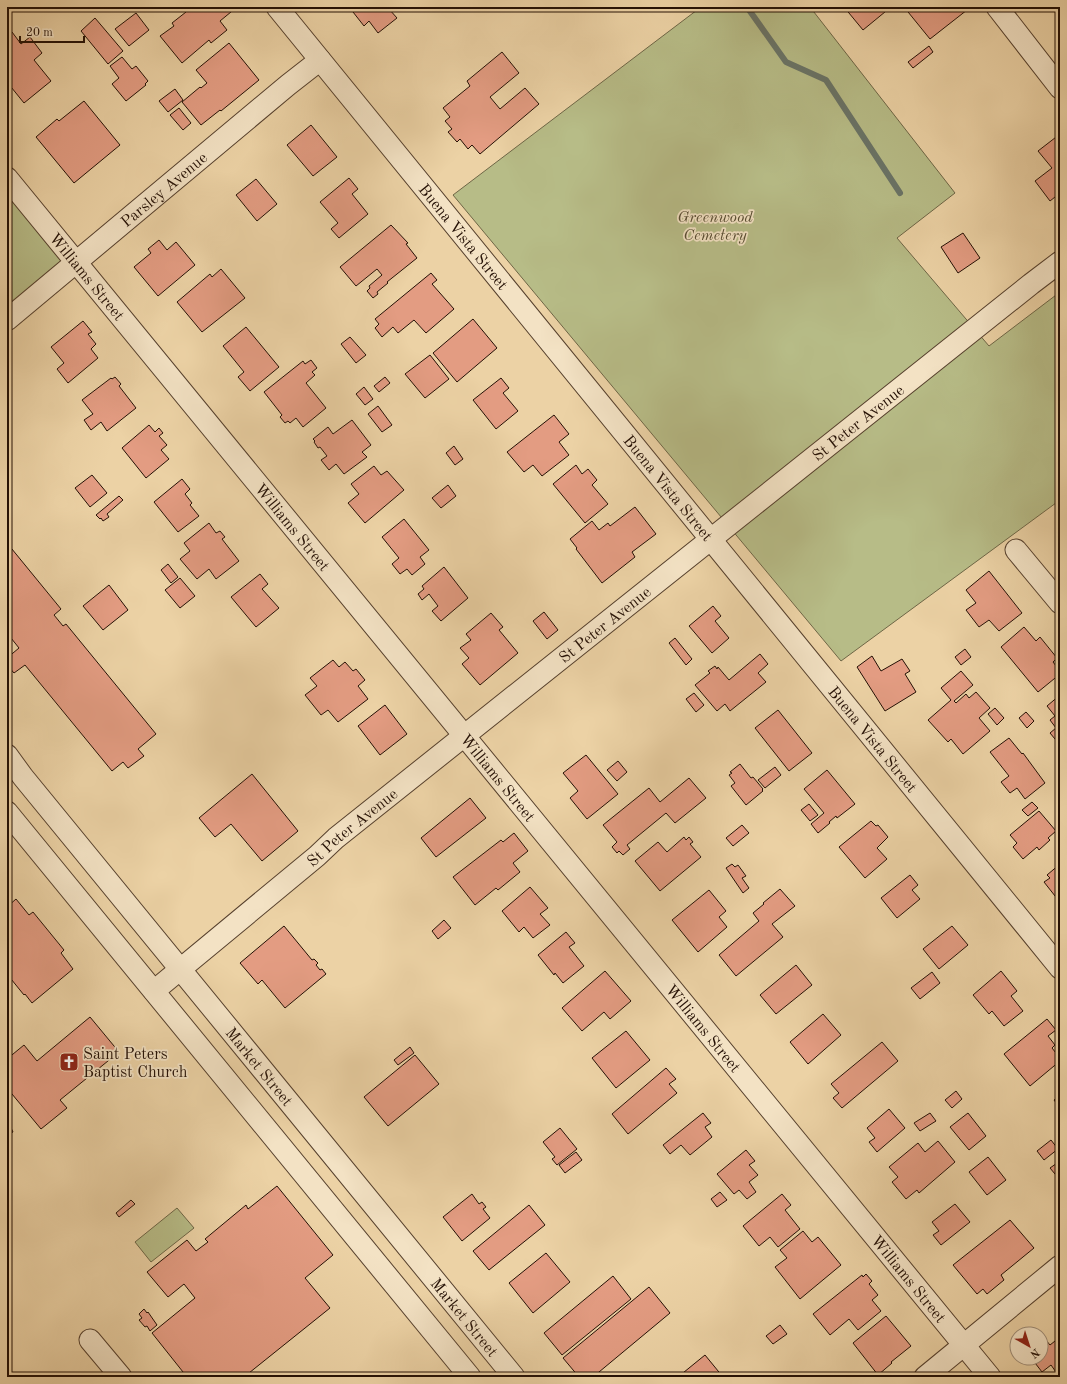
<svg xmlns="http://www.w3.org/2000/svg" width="1067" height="1384" viewBox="0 0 1067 1384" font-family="'Old Standard TT',serif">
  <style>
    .green { fill: #b7bc87; stroke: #6e6646 }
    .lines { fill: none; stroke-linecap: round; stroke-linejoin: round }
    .stream { stroke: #6a7467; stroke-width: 6 }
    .building { fill: #e39c82; stroke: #241005 }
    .minor-casing { stroke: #56402d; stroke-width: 23 }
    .minor { stroke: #f3e2c4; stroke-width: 21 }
    .labels { text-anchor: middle; stroke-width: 3.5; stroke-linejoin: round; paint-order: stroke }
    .street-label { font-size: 16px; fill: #241005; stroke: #f3e2c4 }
    .park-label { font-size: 16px; font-style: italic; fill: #574c32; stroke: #f3e2c4 }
    .poi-label { font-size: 16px; fill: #241005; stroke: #f3e2c4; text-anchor: start }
  </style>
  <rect width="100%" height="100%" fill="#ecd2a5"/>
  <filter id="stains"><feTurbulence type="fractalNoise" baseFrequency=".005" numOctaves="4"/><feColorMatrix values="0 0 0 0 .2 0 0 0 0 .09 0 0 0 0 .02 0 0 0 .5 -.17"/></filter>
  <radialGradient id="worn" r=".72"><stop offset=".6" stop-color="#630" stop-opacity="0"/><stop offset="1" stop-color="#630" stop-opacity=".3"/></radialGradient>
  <path class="green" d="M 701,7 L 810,7 L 955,193 L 897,238 L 989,346 L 1060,292 L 1060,500 L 841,661 L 453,195 Z
    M 7,187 L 67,260 L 7,309 Z
    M 177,1208 L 194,1228 L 151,1262 L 135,1242 Z"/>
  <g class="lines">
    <path class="stream" d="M 747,7 L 786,62 L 826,80 L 900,193"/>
  </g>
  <path class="building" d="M 186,7 L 237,7 L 220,21 L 227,30 L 211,43 L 209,40 L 182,63 L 160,36 L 174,26 L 172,23 L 186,12 L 184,9 Z
    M 358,7 L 391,7 L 389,9 L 397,18 L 378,33 L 369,21 L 364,26 L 353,12 Z
    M 844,7 L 891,7 L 863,30 Z
    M 904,7 L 964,7 L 967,10 L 930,39 Z
    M 136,13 L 149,30 L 129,46 L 115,29 Z
    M 95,18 L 123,51 L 108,64 L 81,31 Z
    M 12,32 L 21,44 L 30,37 L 42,53 L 34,60 L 51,81 L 24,103 L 7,82 L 7,36 Z
    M 229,43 L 259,80 L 221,111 L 220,110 L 201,125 L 182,102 L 200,87 L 201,88 L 207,83 L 196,70 Z
    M 929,46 L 933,52 L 913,68 L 908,62 Z
    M 502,52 L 519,73 L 490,97 L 500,109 L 525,88 L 539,104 L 480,154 L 472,145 L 468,149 L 460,139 L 457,142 L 448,132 L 452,129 L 445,121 L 450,117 L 443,108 L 470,86 L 467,81 Z
    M 122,57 L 132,69 L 136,66 L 148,81 L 145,84 L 146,85 L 126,101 L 112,84 L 119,78 L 110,66 Z
    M 175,89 L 183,100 L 168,112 L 159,101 Z
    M 84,101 L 120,145 L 74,183 L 36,137 L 57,119 L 59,121 Z
    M 179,108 L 191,123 L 183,130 L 170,115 Z
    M 311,125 L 337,157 L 313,176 L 287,145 Z
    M 1060,134 L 1060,193 L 1050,201 L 1035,181 L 1052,168 L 1038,151 Z
    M 349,178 L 358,189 L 352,194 L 368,214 L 339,238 L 331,229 L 338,223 L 320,202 Z
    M 256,179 L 277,204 L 257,221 L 236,195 Z
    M 391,225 L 408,243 L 406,244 L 417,258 L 387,282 L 388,283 L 377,292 L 378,294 L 373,298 L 367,291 L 370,288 L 369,286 L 382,275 L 377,269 L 356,286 L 340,267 Z
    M 963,233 L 980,258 L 958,273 L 941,247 Z
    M 159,240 L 167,250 L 176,242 L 195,265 L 158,296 L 134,267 L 151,253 L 148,249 Z
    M 221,269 L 245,298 L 202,332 L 177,302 L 210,274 L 212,277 Z
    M 431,273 L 437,280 L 432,284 L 454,309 L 426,333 L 414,320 L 398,333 L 393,327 L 382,337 L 375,328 L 379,324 L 375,319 Z
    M 473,319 L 497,348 L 457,382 L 433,353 Z
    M 83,321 L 92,332 L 88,334 L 96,344 L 91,349 L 98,358 L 68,383 L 57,369 L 64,363 L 51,347 Z
    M 246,327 L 279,367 L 250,391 L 238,377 L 244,372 L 223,346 Z
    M 350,337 L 366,355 L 356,363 L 341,344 Z
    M 430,355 L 449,379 L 425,398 L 405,374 Z
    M 311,360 L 317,368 L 312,372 L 315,375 L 306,383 L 326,408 L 303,427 L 296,418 L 290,423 L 288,421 L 285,423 L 280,417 L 282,415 L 264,392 L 303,361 L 305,364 Z
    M 115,377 L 121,384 L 119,386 L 136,408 L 107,431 L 101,422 L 91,430 L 84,420 L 93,414 L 82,400 L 111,378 L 112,379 Z
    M 385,377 L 390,383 L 379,392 L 374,386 Z
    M 501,378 L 509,388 L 503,393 L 518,411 L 496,429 L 473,400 Z
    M 364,387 L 373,399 L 365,405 L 356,394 Z
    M 378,406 L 392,425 L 382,432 L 368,414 Z
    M 554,415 L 569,434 L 559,442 L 569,455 L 542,476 L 533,465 L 524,472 L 507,452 Z
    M 352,420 L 371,445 L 362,452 L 367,457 L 344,474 L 336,464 L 329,470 L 321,460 L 327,456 L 320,447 L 318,448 L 314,442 L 315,441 L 313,439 L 328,427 L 333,434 Z
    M 149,425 L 155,432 L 159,428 L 163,433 L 159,436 L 167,445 L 161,450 L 169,459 L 146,478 L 122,448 Z
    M 454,446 L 463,459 L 455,465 L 446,453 Z
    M 576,465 L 582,474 L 588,469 L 597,480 L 592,485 L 608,504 L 585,523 L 553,484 Z
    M 374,466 L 381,475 L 387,471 L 404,490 L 365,523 L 348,503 L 359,494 L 351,484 Z
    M 92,475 L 107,493 L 90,507 L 75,488 Z
    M 182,479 L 190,489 L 185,494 L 192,503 L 190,505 L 199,516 L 178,532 L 154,502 Z
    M 448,485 L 456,496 L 441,508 L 432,498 Z
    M 119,496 L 123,500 L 107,514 L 109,517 L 103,521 L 101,518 L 100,519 L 96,515 Z
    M 635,507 L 656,534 L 632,552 L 635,557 L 602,583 L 576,549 L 577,548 L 570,539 L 592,521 L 599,530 L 608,523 L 610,526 Z
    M 404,519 L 429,550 L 420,557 L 425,564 L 412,575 L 407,569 L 400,574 L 392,564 L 399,558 L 382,537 Z
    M 209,523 L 216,533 L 220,531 L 225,537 L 222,539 L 239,561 L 216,579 L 209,569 L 197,579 L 180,559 L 190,551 L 184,543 Z
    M 7,543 L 61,609 L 54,615 L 63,626 L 66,624 L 156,734 L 138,749 L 144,756 L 128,768 L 123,762 L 112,771 L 25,665 L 14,673 L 7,665 L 7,658 L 19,648 L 7,633 Z
    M 168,564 L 178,577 L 171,583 L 161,570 Z
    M 444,567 L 468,598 L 441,621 L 432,611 L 438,606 L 429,594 L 422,600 L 418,594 L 424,589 L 422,586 Z
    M 989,571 L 1022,613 L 999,631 L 989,620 L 979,627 L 966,610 L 976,603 L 966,590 Z
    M 260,574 L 268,584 L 262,589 L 279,608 L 256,627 L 231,597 Z
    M 180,578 L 195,596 L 180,608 L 165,590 Z
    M 109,585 L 128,610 L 103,630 L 83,606 Z
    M 713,606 L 721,616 L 715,621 L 729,638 L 712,653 L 689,626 Z
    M 544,612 L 558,630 L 547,639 L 533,621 Z
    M 491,613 L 503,627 L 499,630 L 518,653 L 480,685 L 462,664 L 469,658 L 460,648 L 471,640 L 466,634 Z
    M 1024,627 L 1036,641 L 1040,637 L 1057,658 L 1053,662 L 1060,671 L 1060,674 L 1038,692 L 1001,647 Z
    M 675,638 L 692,659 L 686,665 L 669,643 Z
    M 965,649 L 971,657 L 961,665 L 955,657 Z
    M 760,654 L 768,664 L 758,673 L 766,682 L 730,711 L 725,704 L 717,711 L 695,685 L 710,673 L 708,671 L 715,666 L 717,669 L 718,667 L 729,680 Z
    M 872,656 L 881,671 L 902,659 L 910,671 L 905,674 L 916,692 L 885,711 L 857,667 Z
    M 333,660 L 339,667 L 345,662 L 353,671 L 356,669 L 365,680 L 358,686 L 368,699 L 338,722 L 328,710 L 321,715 L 305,695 L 317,686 L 310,678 Z
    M 961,671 L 973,685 L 954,701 L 956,703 L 966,694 L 969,698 L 976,692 L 990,708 L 979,718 L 990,731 L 963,754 L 951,739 L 948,742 L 928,720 L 951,700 L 941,688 Z
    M 694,693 L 704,705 L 696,712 L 686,699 Z
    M 1060,695 L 1060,745 L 1050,733 L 1056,728 L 1050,720 L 1055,716 L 1047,706 Z
    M 385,705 L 407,734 L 380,755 L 358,726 Z
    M 995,708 L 1004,718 L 997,725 L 988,714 Z
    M 778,710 L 812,753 L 789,771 L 755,728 Z
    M 1026,712 L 1034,721 L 1027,728 L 1019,718 Z
    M 1009,738 L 1022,754 L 1023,753 L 1045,783 L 1025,799 L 1017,788 L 1010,793 L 1001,782 L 1009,776 L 990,752 Z
    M 586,755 L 618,794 L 587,819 L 570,798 L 578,791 L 563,773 Z
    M 618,761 L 627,772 L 617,781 L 607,770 Z
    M 740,764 L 751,778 L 753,777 L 763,789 L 762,790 L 763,791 L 746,805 L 731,786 L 735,783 L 729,775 L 732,773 L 730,772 Z
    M 775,767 L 781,775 L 765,788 L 758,780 Z
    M 827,770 L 855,804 L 837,818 L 836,816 L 829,822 L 830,823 L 818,833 L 811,824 L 824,813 L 804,789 Z
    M 252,774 L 298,831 L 262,861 L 231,824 L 215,837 L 199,818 Z
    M 689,778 L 706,798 L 675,823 L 666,813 L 627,845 L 630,849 L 623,855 L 619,851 L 617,853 L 612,847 L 617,842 L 603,825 L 649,788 L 660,802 Z
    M 470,798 L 486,818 L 436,857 L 421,838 Z
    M 1032,802 L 1038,808 L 1028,816 L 1022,810 Z
    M 809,804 L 818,815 L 810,821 L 801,810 Z
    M 1039,811 L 1056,831 L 1048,838 L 1050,840 L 1039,850 L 1037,847 L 1023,859 L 1013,847 L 1017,843 L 1010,835 Z
    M 871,821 L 876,826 L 878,825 L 888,837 L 877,848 L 887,859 L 865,878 L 839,847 Z
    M 742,825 L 749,833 L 733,846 L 726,838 Z
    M 514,833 L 528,851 L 513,863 L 520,872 L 498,890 L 496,888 L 475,905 L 453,877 L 501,840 L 503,842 Z
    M 684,837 L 686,840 L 689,837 L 693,842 L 690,844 L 701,857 L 660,891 L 635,861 L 658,842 L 667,852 Z
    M 732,864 L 735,867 L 738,865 L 746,876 L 742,878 L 749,888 L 743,893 L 726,868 Z
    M 1060,864 L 1060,901 L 1059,901 L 1044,882 L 1050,878 L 1047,875 Z
    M 910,875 L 918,885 L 912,890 L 920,899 L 897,918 L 881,898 Z
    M 530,887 L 548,908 L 540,914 L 550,925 L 533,938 L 524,927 L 519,932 L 502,911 Z
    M 780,889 L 795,906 L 772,924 L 783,937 L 736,976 L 719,955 L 759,921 L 753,913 L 764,904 L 763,903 Z
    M 709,890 L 726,911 L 719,917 L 727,927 L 698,952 L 672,920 Z
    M 16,899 L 29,915 L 33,912 L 64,950 L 61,953 L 73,969 L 32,1003 L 25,994 L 24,995 L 7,974 L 7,907 Z
    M 444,920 L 451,928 L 438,939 L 432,931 Z
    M 284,926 L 312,960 L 314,959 L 318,963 L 316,965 L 320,970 L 322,969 L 326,974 L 285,1008 L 262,980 L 258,984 L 240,963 Z
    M 952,926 L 968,945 L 939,969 L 923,949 Z
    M 566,932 L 575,943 L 569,947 L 584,966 L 563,983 L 555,973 L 554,975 L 538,955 Z
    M 796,965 L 812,985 L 776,1014 L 760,995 Z
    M 605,971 L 631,1001 L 610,1019 L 604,1012 L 582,1031 L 562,1008 Z
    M 1001,971 L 1017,991 L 1011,996 L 1023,1011 L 1004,1026 L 992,1011 L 989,1014 L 973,995 Z
    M 932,972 L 940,983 L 920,999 L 911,988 Z
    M 823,1014 L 841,1035 L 808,1064 L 790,1042 Z
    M 90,1017 L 119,1052 L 60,1100 L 67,1108 L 41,1129 L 7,1088 L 7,1059 L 24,1045 L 37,1061 Z
    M 1047,1019 L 1056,1030 L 1048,1036 L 1055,1045 L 1052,1048 L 1060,1058 L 1060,1061 L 1030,1086 L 1004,1054 Z
    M 626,1031 L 650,1060 L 616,1088 L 592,1058 Z
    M 882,1042 L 898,1061 L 842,1108 L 833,1098 L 839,1093 L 831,1084 Z
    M 410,1047 L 414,1053 L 398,1065 L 394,1060 Z
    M 415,1055 L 439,1084 L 388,1126 L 364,1097 Z
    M 666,1068 L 676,1079 L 669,1084 L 677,1093 L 628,1134 L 612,1114 Z
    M 956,1091 L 962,1099 L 952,1108 L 945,1100 Z
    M 1060,1095 L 1060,1108 L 1054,1100 Z
    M 889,1109 L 905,1128 L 877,1152 L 869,1142 L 875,1138 L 867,1128 Z
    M 703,1113 L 711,1123 L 705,1127 L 712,1137 L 690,1155 L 681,1145 L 670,1154 L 663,1145 Z
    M 930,1113 L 936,1121 L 920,1131 L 914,1123 Z
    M 968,1113 L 986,1136 L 969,1150 L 950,1127 Z
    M 7,1120 L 13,1132 L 7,1135 Z
    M 560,1128 L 577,1149 L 557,1165 L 552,1159 L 555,1157 L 543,1142 Z
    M 1051,1140 L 1058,1149 L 1044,1160 L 1037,1151 Z
    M 938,1141 L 955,1162 L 919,1193 L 917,1190 L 906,1199 L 892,1182 L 898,1177 L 889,1167 L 918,1143 L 925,1152 Z
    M 746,1150 L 755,1161 L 749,1165 L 758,1175 L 749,1182 L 756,1192 L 747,1199 L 739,1190 L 734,1194 L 717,1174 Z
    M 576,1152 L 582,1160 L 565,1173 L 559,1165 Z
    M 988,1157 L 1006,1180 L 987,1195 L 969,1172 Z
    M 1060,1161 L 1060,1180 L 1050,1168 Z
    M 277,1186 L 333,1255 L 305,1278 L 330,1308 L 244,1377 L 187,1377 L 152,1333 L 195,1298 L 184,1284 L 168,1297 L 147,1272 L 187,1240 L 196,1251 L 208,1242 L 205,1239 L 246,1205 L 248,1209 Z
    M 720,1192 L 727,1200 L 717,1207 L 711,1199 Z
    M 472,1194 L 479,1204 L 482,1202 L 486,1207 L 483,1209 L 490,1218 L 462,1241 L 443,1217 Z
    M 782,1194 L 791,1205 L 785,1210 L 800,1229 L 778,1247 L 770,1237 L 759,1246 L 743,1226 Z
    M 131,1200 L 135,1204 L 119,1217 L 116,1213 Z
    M 955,1204 L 970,1222 L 941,1245 L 933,1235 L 939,1231 L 932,1222 Z
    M 529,1205 L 545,1225 L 489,1270 L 473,1251 Z
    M 1010,1220 L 1034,1248 L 1001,1275 L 1004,1280 L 987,1294 L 983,1289 L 977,1294 L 953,1265 Z
    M 803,1231 L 812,1242 L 818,1237 L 841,1265 L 800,1299 L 775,1267 L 787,1258 L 780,1250 Z
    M 546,1253 L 570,1282 L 533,1313 L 509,1283 Z
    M 866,1274 L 872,1281 L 869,1284 L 878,1295 L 872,1300 L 881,1311 L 858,1330 L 849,1319 L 830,1335 L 813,1314 L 862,1275 L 863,1277 Z
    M 613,1276 L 631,1299 L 562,1355 L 544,1333 Z
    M 649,1287 L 670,1313 L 593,1377 L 579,1377 L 563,1358 Z
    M 144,1309 L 147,1313 L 148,1312 L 157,1325 L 150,1331 L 147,1326 L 145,1327 L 139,1320 L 142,1318 L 139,1314 Z
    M 886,1316 L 911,1346 L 891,1362 L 892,1363 L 878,1375 L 853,1343 Z
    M 780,1325 L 787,1334 L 773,1344 L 766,1336 Z
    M 1060,1337 L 1060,1373 L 1058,1375 L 1051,1365 L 1042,1372 L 1032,1359 L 1041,1358 L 1041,1343 L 1045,1339 L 1050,1345 Z
    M 705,1355 L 723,1377 L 678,1377 Z"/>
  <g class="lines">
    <defs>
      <g id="minor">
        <path id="s1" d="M 277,7 L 1060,968"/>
        <path d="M 997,7 L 1060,88"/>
        <path id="s2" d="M 7,178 L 990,1377"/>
        <path id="s3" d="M 7,320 L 288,85 L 320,60"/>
        <path d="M 1016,550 L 1060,603"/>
        <path id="s4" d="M 7,755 L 23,777 L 514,1377"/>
        <path d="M 7,812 L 470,1377"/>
        <path id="s5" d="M 154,991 L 317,856 L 336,838 L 1031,284 L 1060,262"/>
        <path d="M 90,1340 L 121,1377"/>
        <path d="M 925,1377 L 1060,1266"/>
      </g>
    </defs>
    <use href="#minor" class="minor-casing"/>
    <use href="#minor" class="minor"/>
  </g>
  <defs>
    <symbol id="church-square" viewBox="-11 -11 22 22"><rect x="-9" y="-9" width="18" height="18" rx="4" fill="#8f2418" stroke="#f3e2c4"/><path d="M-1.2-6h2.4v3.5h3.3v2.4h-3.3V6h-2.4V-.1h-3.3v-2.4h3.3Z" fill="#fff"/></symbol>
  </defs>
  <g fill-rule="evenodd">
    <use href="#church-square" x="58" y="1051" width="22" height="22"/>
  </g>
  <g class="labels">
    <g class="street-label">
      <text dy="6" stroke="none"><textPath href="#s3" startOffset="204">Parsley Avenue</textPath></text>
      <text dy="6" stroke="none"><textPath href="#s1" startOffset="296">Buena Vista Street</textPath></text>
      <text dy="6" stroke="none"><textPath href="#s2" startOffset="127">Williams Street</textPath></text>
      <text dy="6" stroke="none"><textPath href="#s5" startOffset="905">St Peter Avenue</textPath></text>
      <text dy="6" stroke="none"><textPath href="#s1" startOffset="620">Buena Vista Street</textPath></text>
      <text dy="6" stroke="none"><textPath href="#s2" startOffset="451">Williams Street</textPath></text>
      <text dy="6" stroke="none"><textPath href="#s5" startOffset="581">St Peter Avenue</textPath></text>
      <text dy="6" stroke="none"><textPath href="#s1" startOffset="944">Buena Vista Street</textPath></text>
      <text dy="6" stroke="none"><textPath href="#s2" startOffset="775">Williams Street</textPath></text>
      <text dy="6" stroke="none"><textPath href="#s5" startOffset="257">St Peter Avenue</textPath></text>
      <text dy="6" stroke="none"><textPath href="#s2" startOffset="1099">Williams Street</textPath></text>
      <text dy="6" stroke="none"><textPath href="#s4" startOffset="401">Market Street</textPath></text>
      <text dy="6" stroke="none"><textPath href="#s2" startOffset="1423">Williams Street</textPath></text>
      <text dy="6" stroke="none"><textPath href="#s4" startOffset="725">Market Street</textPath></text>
    </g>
    <g class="park-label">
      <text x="715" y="222">Greenwood<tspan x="715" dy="18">Cemetery</tspan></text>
    </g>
    <g class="poi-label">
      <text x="83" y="1059">Saint Peters<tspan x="83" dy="18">Baptist Church</tspan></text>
    </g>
  </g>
  <rect width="1067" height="1384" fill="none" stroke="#ecd2a5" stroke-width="24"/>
  <rect x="8" y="8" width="1051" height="1368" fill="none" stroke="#241005" stroke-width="2"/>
  <rect x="12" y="12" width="1043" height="1360" fill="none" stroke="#241005"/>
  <g transform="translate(1029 1346) rotate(141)"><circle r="19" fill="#f3e2c4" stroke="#a08e78"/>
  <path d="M0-3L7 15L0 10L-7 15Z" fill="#8f2418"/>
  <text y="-6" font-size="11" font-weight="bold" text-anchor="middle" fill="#241005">N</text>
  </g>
  <path d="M20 36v6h64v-6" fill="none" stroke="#241005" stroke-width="2"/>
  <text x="26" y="36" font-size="12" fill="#241005" stroke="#f3e2c4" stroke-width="3" paint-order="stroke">20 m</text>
  <rect width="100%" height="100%" filter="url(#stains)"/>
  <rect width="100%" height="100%" fill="url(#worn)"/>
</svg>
